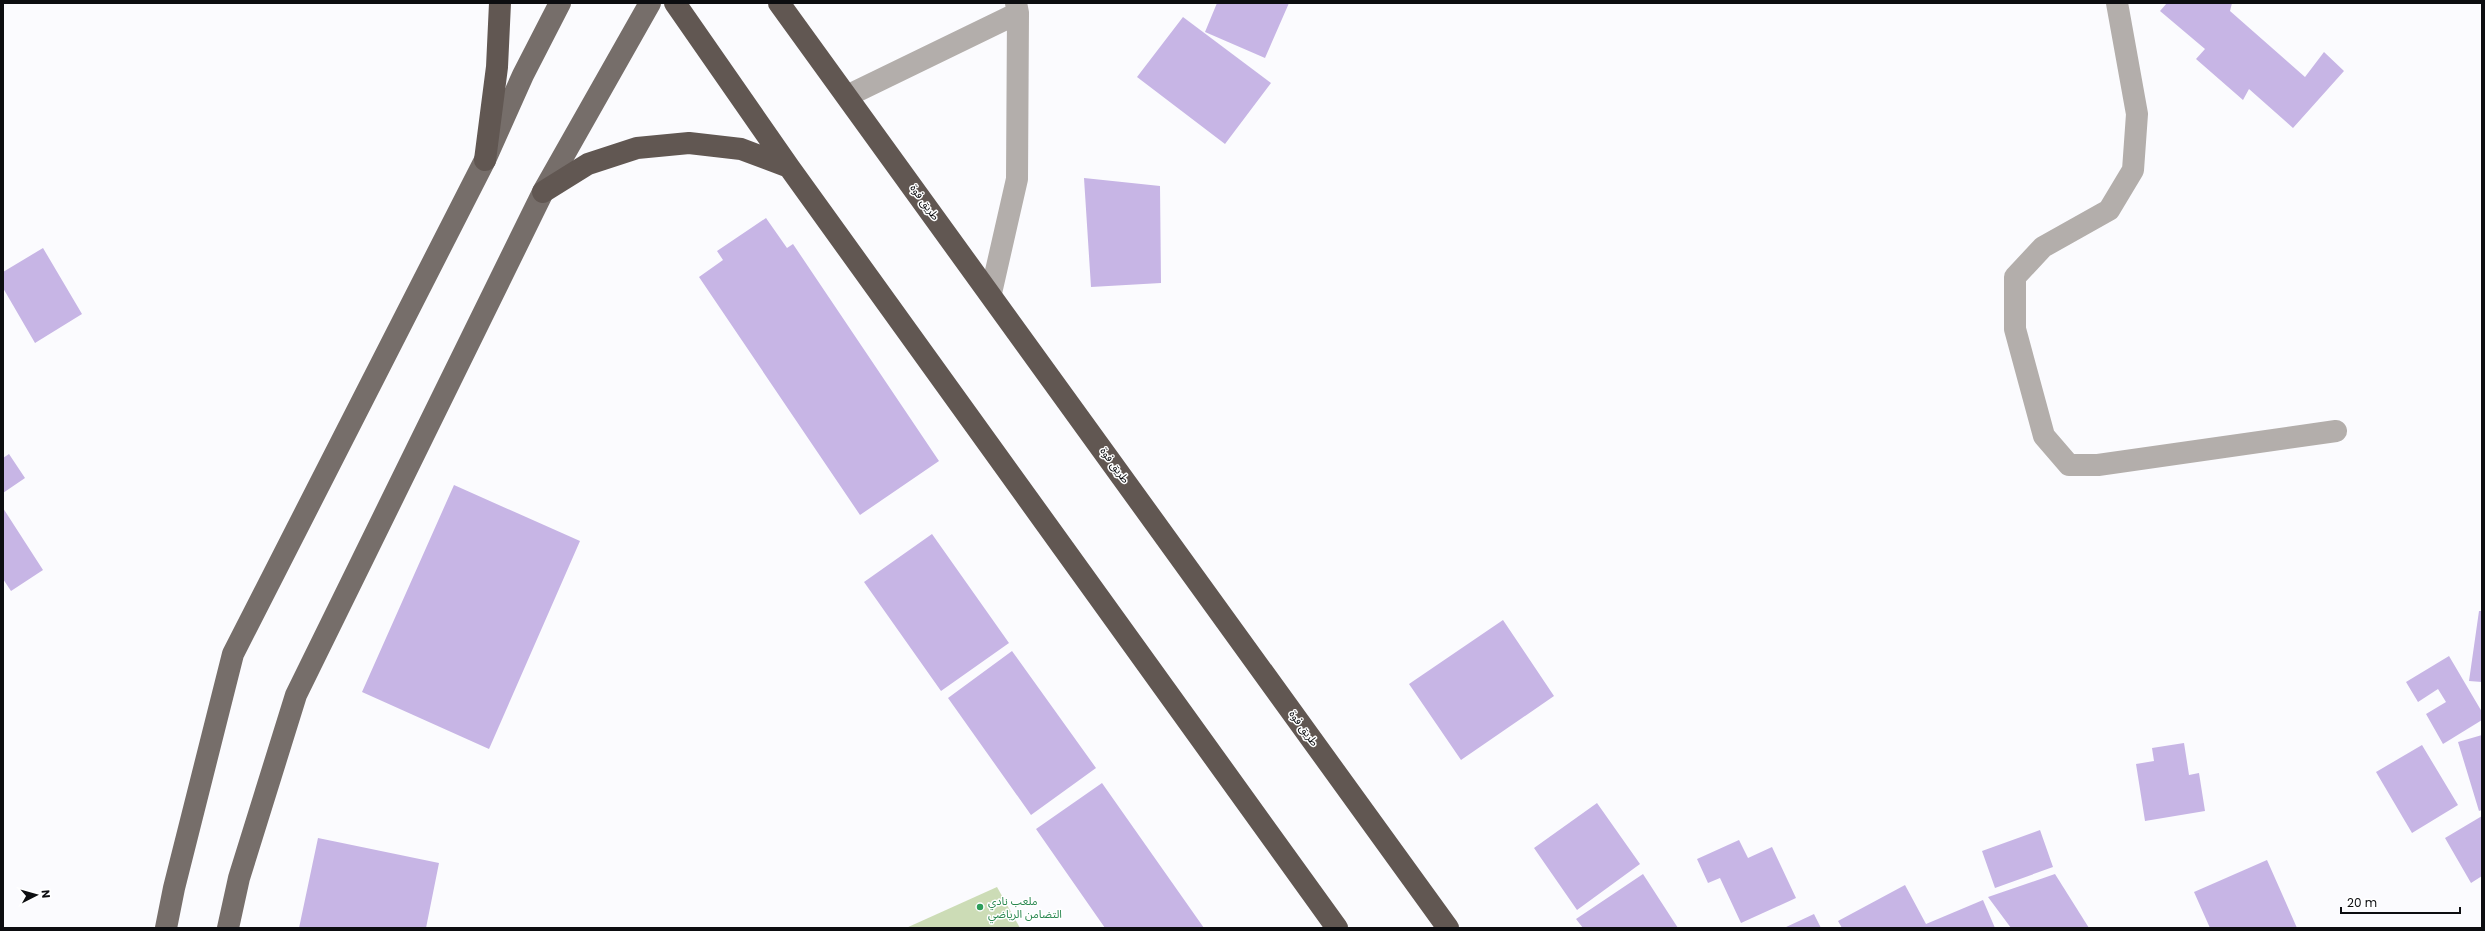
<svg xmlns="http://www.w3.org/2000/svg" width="2485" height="931" viewBox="0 0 2485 931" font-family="Poppins,'Noto Sans Arabic',sans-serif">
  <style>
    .green { fill: #ccdcb6 }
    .building { fill: #c7b5e5 }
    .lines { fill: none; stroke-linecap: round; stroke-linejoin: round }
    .lane { stroke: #b3aeab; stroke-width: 22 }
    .street { stroke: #b3aeab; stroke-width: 22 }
    .primary { stroke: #766e6a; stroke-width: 22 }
    .highway { stroke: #615752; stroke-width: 22 }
    .leisure-dot { fill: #2e9e5b; stroke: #fff; stroke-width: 1.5 }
    .labels { text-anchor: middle; stroke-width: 3; stroke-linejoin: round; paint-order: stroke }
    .street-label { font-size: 11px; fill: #0c0d10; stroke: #fff }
    .leisure-label { font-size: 11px; fill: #27864d; stroke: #fff; text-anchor: start }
  </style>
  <rect width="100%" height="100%" fill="#fbfbfe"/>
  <path class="green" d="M 997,887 L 1020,928 L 906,928 Z"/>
  <path class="building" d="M 1217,3 L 1289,3 L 1265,58 L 1205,32 Z
    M 2167,3 L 2232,3 L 2230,11 L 2305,77 L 2324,52 L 2344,71 L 2293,128 L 2249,89 L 2243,100 L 2196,59 L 2205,49 L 2160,11 Z
    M 1183,17 L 1271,83 L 1225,144 L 1137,77 Z
    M 1084,178 L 1160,186 L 1161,283 L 1091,287 Z
    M 766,218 L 787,248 L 793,244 L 939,461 L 860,515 L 699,277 L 723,260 L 717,251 Z
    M 43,248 L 82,314 L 35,343 L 3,288 L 3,272 Z
    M 9,454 L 25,478 L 3,493 L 3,458 Z
    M 454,485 L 580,541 L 489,749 L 362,692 Z
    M 3,508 L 43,570 L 11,591 L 3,579 Z
    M 932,534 L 1009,643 L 941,691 L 864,582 Z
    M 2479,611 L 2482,611 L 2482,682 L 2469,681 Z
    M 1503,620 L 1554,696 L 1461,760 L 1409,684 Z
    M 1012,651 L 1096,768 L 1031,815 L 948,698 Z
    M 2449,656 L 2482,712 L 2482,720 L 2443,744 L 2426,714 L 2446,702 L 2438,689 L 2418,702 L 2406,682 Z
    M 2482,735 L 2482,810 L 2479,811 L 2458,742 Z
    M 2184,743 L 2189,775 L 2199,773 L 2205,811 L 2145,821 L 2136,764 L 2154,761 L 2152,748 Z
    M 2422,745 L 2458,805 L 2412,833 L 2376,772 Z
    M 1102,783 L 1204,928 L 1105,928 L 1036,829 Z
    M 1597,803 L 1640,864 L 1577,910 L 1534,848 Z
    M 2482,816 L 2482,876 L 2471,883 L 2445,838 Z
    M 2040,830 L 2053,867 L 1995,888 L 1982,851 Z
    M 318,838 L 439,863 L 426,928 L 299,928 Z
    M 1739,840 L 1748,858 L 1772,847 L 1796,898 L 1741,923 L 1720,878 L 1708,883 L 1697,859 Z
    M 2267,860 L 2297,928 L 2210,928 L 2194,892 Z
    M 1643,874 L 1678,928 L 1583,928 L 1576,919 Z
    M 2055,874 L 2089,928 L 2011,928 L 1988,897 Z
    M 1905,885 L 1926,924 L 1983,900 L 1995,928 L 1842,928 L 1838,921 Z
    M 1814,914 L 1821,928 L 1784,928 Z"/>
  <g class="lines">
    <path class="lane" d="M 847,96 L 1018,13
      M 991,293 L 1017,179 L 1018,13 L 1016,3"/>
    <path class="street" d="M 2117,3 L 2137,114 L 2133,170 L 2109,210 L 2043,247 L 2015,277 L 2015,329 L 2044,436 L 2069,465 L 2098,465 L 2336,431"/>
    <path class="primary" d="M 166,928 L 174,888 L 233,654 L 485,160 L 523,75 L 560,3
      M 228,928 L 239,878 L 296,695 L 543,192 L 650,3"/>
    <path class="highway" d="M 675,3 L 789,167 L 1337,928
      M 779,3 L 1448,928
      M 485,160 L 497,67 L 500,3
      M 543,192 L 588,164 L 637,148 L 689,143 L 741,149 L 789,167"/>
  </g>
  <circle class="leisure-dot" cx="980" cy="907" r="4"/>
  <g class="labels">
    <g class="street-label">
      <text transform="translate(925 202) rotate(54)" y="4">طريق فوة</text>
      <text transform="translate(1115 465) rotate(54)" y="4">طريق فوة</text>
      <text transform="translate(1304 728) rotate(54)" y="4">طريق فوة</text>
    </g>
    <g class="leisure-label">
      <text x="988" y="905">ملعب نادي<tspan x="988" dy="13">التضامن الرياضي</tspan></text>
    </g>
  </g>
  <rect width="2485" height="931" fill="none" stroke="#0c0d10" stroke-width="8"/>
  <g transform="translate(36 895) rotate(84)" stroke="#ffffff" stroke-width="3" paint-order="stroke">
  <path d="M0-3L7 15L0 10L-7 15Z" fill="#0c0d10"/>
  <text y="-6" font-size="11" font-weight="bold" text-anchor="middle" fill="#0c0d10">N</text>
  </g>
  <path d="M2341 907v6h119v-6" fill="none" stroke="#0c0d10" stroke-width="2"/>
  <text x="2347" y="907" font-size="12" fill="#0c0d10" stroke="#ffffff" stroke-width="3" paint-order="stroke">20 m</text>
</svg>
